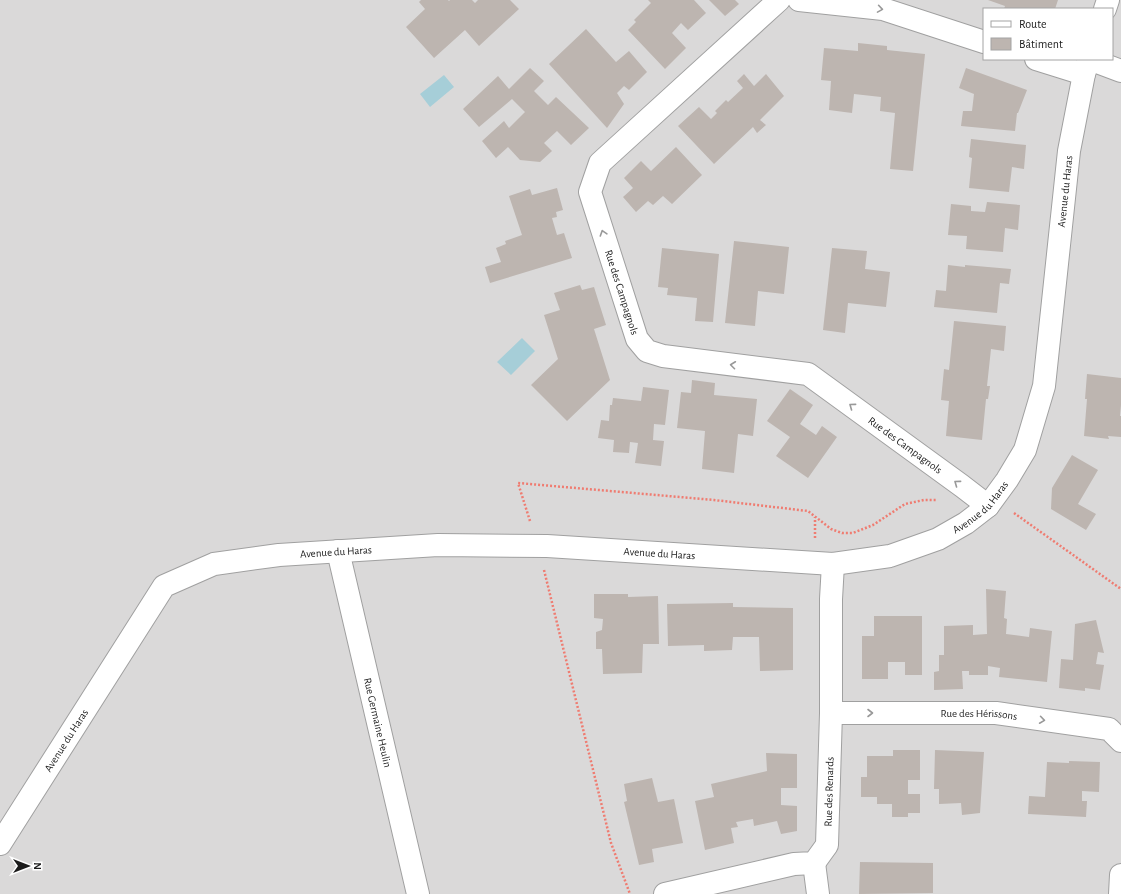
<svg xmlns="http://www.w3.org/2000/svg" width="1121" height="894" viewBox="0 0 1121 894" font-family="'Alegreya Sans',sans-serif">
  <style>
    .residential { fill: #dad9d9; fill-rule: evenodd }
    .water { fill: #a6ced8 }
    .building { fill: #bdb5b0 }
    .lines { fill: none; stroke-linecap: round; stroke-linejoin: round }
    .street-casing { stroke: #a0a0a0; stroke-width: 24 }
    .path { stroke: #ef7c71; stroke-width: 2.5; stroke-dasharray: 2 2; stroke-linecap: butt }
    .street { stroke: #fff; stroke-width: 22 }
    .oneway { stroke: #999 }
    .labels { text-anchor: middle; stroke-width: 3; stroke-linejoin: round; paint-order: stroke }
    .street-label { font-size: 11px; fill: #1c1c1c; stroke: #fff }
  </style>
  <rect width="100%" height="100%" fill="#ede9e3"/>
  <path class="residential" d="M 0,0 L 1121,0 L 1121,894 L 0,894 ZM 984,9 L 1112,9 L 1112,59 L 984,59 Z"/>
  <path class="water" d="M 444,75 L 454,87 L 430,107 L 420,94 Z
    M 522,338 L 535,351 L 511,375 L 497,362 Z"/>
  <path class="building" d="M 421,0 L 448,0 L 449,1 L 450,0 L 472,0 L 475,3 L 478,0 L 510,0 L 519,9 L 479,46 L 465,30 L 434,58 L 406,27 L 425,9 L 419,2 Z
    M 648,0 L 694,0 L 706,13 L 688,30 L 681,23 L 672,33 L 686,48 L 665,69 L 628,30 L 636,22 L 634,20 L 651,3 Z
    M 709,0 L 735,0 L 739,4 L 725,16 Z
    M 988,0 L 1058,0 L 1055,9 L 1004,9 L 1005,6 Z
    M 586,29 L 616,62 L 629,51 L 647,72 L 629,90 L 624,86 L 617,93 L 624,104 L 607,128 L 549,64 Z
    M 858,43 L 887,46 L 887,50 L 925,54 L 913,171 L 890,169 L 895,113 L 880,111 L 881,97 L 854,94 L 852,113 L 829,110 L 831,81 L 821,80 L 824,48 L 858,51 Z
    M 530,68 L 544,81 L 534,91 L 548,105 L 556,97 L 589,128 L 571,145 L 557,131 L 544,143 L 552,151 L 540,162 L 520,160 L 508,147 L 496,158 L 482,141 L 504,121 L 509,128 L 525,112 L 512,99 L 479,127 L 463,109 L 498,76 L 509,89 Z
    M 966,68 L 1027,90 L 1018,113 L 1017,113 L 1015,131 L 961,126 L 963,111 L 972,111 L 974,94 L 959,88 Z
    M 744,74 L 754,86 L 766,74 L 784,96 L 760,120 L 766,125 L 757,133 L 753,127 L 714,164 L 678,126 L 699,107 L 711,119 L 717,113 L 715,111 L 726,100 L 728,102 L 743,88 L 737,81 Z
    M 971,139 L 1026,145 L 1024,169 L 1012,167 L 1009,192 L 969,188 L 972,158 L 969,157 Z
    M 676,147 L 702,175 L 672,204 L 663,196 L 653,205 L 648,201 L 636,212 L 623,197 L 633,188 L 624,178 L 641,161 L 651,171 Z
    M 557,188 L 563,210 L 556,212 L 557,217 L 552,218 L 557,235 L 564,233 L 572,258 L 490,283 L 485,267 L 501,262 L 496,248 L 506,244 L 505,241 L 522,235 L 509,196 L 530,189 L 532,195 Z
    M 987,202 L 1020,205 L 1018,230 L 1005,228 L 1003,252 L 966,249 L 967,236 L 948,235 L 951,204 L 971,206 L 971,211 L 985,212 Z
    M 734,241 L 789,247 L 784,294 L 758,291 L 755,326 L 725,323 Z
    M 662,248 L 719,254 L 713,322 L 695,321 L 697,298 L 667,295 L 668,288 L 658,287 Z
    M 832,248 L 867,251 L 865,269 L 890,272 L 886,307 L 848,303 L 845,333 L 823,330 Z
    M 948,265 L 965,267 L 965,265 L 1011,269 L 1009,284 L 1000,283 L 997,313 L 934,307 L 936,290 L 946,291 Z
    M 580,285 L 582,290 L 594,287 L 606,325 L 594,329 L 610,380 L 567,421 L 531,385 L 558,359 L 544,315 L 560,310 L 554,293 Z
    M 954,321 L 1006,326 L 1004,351 L 991,349 L 987,386 L 990,386 L 988,399 L 986,399 L 982,440 L 946,436 L 949,401 L 941,400 L 944,369 L 949,370 Z
    M 1087,374 L 1121,378 L 1121,405 L 1120,416 L 1121,416 L 1121,437 L 1108,436 L 1109,439 L 1084,436 L 1087,399 L 1085,399 Z
    M 692,380 L 715,383 L 714,395 L 757,399 L 753,436 L 738,434 L 734,473 L 702,469 L 705,431 L 677,428 L 681,392 L 691,393 Z
    M 643,387 L 669,390 L 665,425 L 654,424 L 653,440 L 664,441 L 661,466 L 635,463 L 638,443 L 630,442 L 629,453 L 613,452 L 614,440 L 598,438 L 601,420 L 609,421 L 610,405 L 612,405 L 613,398 L 641,401 Z
    M 790,389 L 813,405 L 800,424 L 816,435 L 822,426 L 837,437 L 808,478 L 776,456 L 790,437 L 767,421 Z
    M 1072,455 L 1098,470 L 1078,504 L 1096,514 L 1086,530 L 1051,509 L 1052,488 Z
    M 986,589 L 1006,591 L 1004,618 L 1007,619 L 1006,634 L 1029,637 L 1030,628 L 1052,631 L 1047,682 L 999,677 L 1000,668 L 988,666 L 988,675 L 969,675 L 969,671 L 962,671 L 963,689 L 934,690 L 934,672 L 939,671 L 939,655 L 944,655 L 944,626 L 973,625 L 973,635 L 987,634 Z
    M 594,594 L 628,594 L 628,597 L 658,596 L 659,644 L 643,644 L 642,673 L 603,674 L 602,649 L 596,649 L 596,632 L 602,630 L 603,619 L 594,618 Z
    M 733,603 L 733,607 L 793,608 L 793,670 L 760,671 L 759,637 L 733,637 L 732,650 L 704,651 L 704,645 L 668,646 L 667,604 Z
    M 874,616 L 922,616 L 922,675 L 905,675 L 905,662 L 888,662 L 888,679 L 862,679 L 862,636 L 874,636 Z
    M 1096,620 L 1104,653 L 1098,652 L 1096,664 L 1104,665 L 1100,690 L 1085,688 L 1085,691 L 1059,688 L 1061,659 L 1073,660 L 1075,624 Z
    M 893,750 L 920,750 L 920,780 L 908,780 L 908,794 L 920,794 L 920,813 L 908,813 L 908,817 L 892,817 L 892,804 L 877,804 L 877,797 L 861,797 L 861,777 L 867,777 L 867,756 L 893,756 Z
    M 935,750 L 984,752 L 980,813 L 962,815 L 961,803 L 939,804 L 939,789 L 934,789 Z
    M 766,753 L 797,754 L 797,788 L 781,788 L 781,805 L 797,806 L 797,831 L 781,834 L 777,821 L 754,826 L 753,819 L 736,822 L 738,827 L 731,828 L 734,843 L 705,850 L 695,801 L 714,797 L 711,784 L 767,771 Z
    M 1069,761 L 1100,762 L 1099,792 L 1082,791 L 1082,801 L 1087,801 L 1086,817 L 1028,814 L 1029,796 L 1045,797 L 1047,762 L 1069,763 Z
    M 652,778 L 658,802 L 674,799 L 683,843 L 652,849 L 654,862 L 639,865 L 624,802 L 627,801 L 624,784 Z
    M 860,862 L 933,863 L 933,893 L 859,894 Z"/>
  <g class="lines">
    <defs>
      <g id="street">
        <path id="s1" d="M 779,0 L 600,163 L 590,192 L 637,339 L 647,351 L 663,356 L 808,374 L 962,486 L 988,506"/>
        <path d="M 799,0 L 883,9 L 984,42"/>
        <path d="M 1105,9 L 1108,0"/>
        <path d="M 1036,59 L 1084,74"/>
        <path d="M 1089,59 L 1121,71"/>
        <path id="s2" d="M 338,551 L 418,894"/>
        <path id="s3" d="M 831,713 L 996,713 L 1109,729 L 1121,741"/>
        <path id="s4" d="M 0,844 L 164,586 L 214,564 L 279,555 L 438,545 L 547,546 L 833,564 L 890,556 L 938,539 L 966,523 L 988,506 L 1007,480 L 1025,450 L 1044,386 L 1069,151 L 1084,74 L 1089,59"/>
        <path d="M 814,863 L 818,894"/>
        <path id="s5" d="M 665,894 L 794,864 L 814,863 L 827,845 L 831,713 L 831,599 L 833,564"/>
        <path d="M 1120,894 L 1121,875"/>
      </g>
    </defs>
    <use href="#street" class="street-casing"/>
    <path class="path" d="M 1014,513 L 1121,589
      M 530,521 L 518,483 L 714,500 L 808,511 L 831,529 L 842,533 L 853,533 L 873,525 L 905,504 L 924,500 L 937,500
      M 815,538 L 815,517
      M 544,570 L 611,843 L 630,894"/>
    <use href="#street" class="street"/>
  </g>
  <defs><path id="oneway-chevron" d="M-2-3.5L2.5 0L-2 3.5" fill="none" stroke-width="1.6" stroke-linecap="round" stroke-linejoin="round"/></defs>
  <g class="oneway">
    <use href="#oneway-chevron" transform="translate(880 9) rotate(9)"/>
    <use href="#oneway-chevron" transform="translate(603 233) rotate(-108)"/>
    <use href="#oneway-chevron" transform="translate(733 365) rotate(-173)"/>
    <use href="#oneway-chevron" transform="translate(852 406) rotate(-144)"/>
    <use href="#oneway-chevron" transform="translate(957 483) rotate(-144)"/>
    <use href="#oneway-chevron" transform="translate(870 713)"/>
    <use href="#oneway-chevron" transform="translate(1042 720) rotate(8)"/>
  </g>
  <g class="labels">
    <g class="street-label">
      <text dy="4" stroke="none"><textPath href="#s4" startOffset="1479">Avenue du Haras</textPath></text>
      <text dy="4" stroke="none"><textPath href="#s1" startOffset="378">Rue des Campagnols</textPath></text>
      <text dy="4" stroke="none"><textPath href="#s1" startOffset="726">Rue des Campagnols</textPath></text>
      <text dy="4" stroke="none"><textPath href="#s4" startOffset="1143">Avenue du Haras</textPath></text>
      <text dy="4" stroke="none"><textPath href="#s4" startOffset="483">Avenue du Haras</textPath></text>
      <text dy="4" stroke="none"><textPath href="#s4" startOffset="807">Avenue du Haras</textPath></text>
      <text dy="4" stroke="none"><textPath href="#s3" startOffset="148">Rue des Hérissons</textPath></text>
      <text dy="4" stroke="none"><textPath href="#s2" startOffset="176">Rue Germaine Heulin</textPath></text>
      <text dy="4" stroke="none"><textPath href="#s4" startOffset="123">Avenue du Haras</textPath></text>
      <text dy="4" stroke="none"><textPath href="#s5" startOffset="228">Rue des Renards</textPath></text>
    </g>
  </g>
  <rect x="983" y="8" width="130" height="52" fill="#ffffff" stroke="#a4a4a4"/>
  <rect x="991" y="21" width="20" height="6" fill="#ffffff" stroke="#a4a4a4"/>
  <text x="1019" y="28" font-size="12" fill="#1c1c1c">Route</text>
  <rect x="991" y="38" width="20" height="12" fill="#bdb5b0" stroke="#a4a4a4"/>
  <text x="1019" y="48" font-size="12" fill="#1c1c1c">Bâtiment</text>
  <g transform="translate(28 866) rotate(90)" stroke="#ffffff" stroke-width="3" paint-order="stroke">
  <path d="M0-3L7 15L0 10L-7 15Z" fill="#1c1c1c"/>
  <text y="-6" font-size="11" font-weight="bold" text-anchor="middle" fill="#1c1c1c">N</text>
  </g>
</svg>
